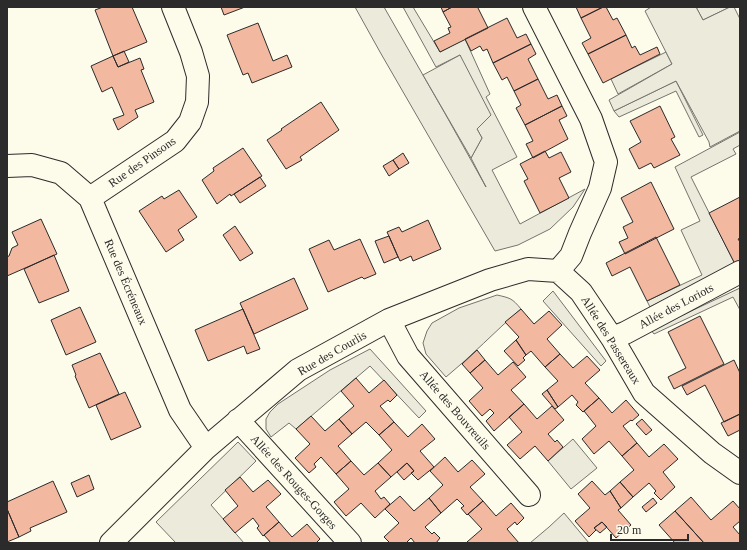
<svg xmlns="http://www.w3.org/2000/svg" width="747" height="550" viewBox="0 0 747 550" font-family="Georgia,serif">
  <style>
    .green { fill: #ecebdb; stroke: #74746e }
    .parking { fill: #eceadb; stroke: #74746e }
    .building { fill: #f2b8a0; stroke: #2b2b2b }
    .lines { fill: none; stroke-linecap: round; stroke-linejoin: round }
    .minor-casing { stroke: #2b2b2b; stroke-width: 24 }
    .minor { stroke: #fdfbea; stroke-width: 22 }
    .labels { text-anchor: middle; stroke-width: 3; stroke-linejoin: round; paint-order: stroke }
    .street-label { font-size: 12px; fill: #2b2b2b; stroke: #fdfbea }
  </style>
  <rect width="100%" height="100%" fill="#fdfbea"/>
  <path class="green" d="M 355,7 L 384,7 L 447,117 L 486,187 L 471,158 L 482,138 L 477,129 L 460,55 L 436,67 L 403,7 L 413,7 L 440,52 L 465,39 L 490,94 L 486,97 L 517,157 L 492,170 L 520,224 L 585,189 L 573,207 L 550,229 L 518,245 L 495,251 L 380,52 Z
    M 696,7 L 730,7 L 703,20 Z
    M 666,52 L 672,64 L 618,94 L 611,79 Z
    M 676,81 L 703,135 L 699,137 L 676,91 L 619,117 L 614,111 Z
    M 740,132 L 740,145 L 733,149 L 736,154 L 691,177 L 735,264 L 650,307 L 647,301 L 702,275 L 681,230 L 700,221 L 675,167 Z
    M 740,288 L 740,310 L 733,297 L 654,334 L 651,330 Z
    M 553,291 L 606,361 L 601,366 L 543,301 Z
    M 497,295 C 510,298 512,298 521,309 C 495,331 472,356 446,377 L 426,354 L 423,343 L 427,331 L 432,323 L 459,308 Z
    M 370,349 L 426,411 L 419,418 L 370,366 L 296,429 L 289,423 L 271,437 L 266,429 L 266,419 L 270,412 L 278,404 L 330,370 Z
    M 238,442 L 256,461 L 211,505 L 244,543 L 176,543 L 156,522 Z"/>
  <path class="parking" d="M 651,7 L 696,7 L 703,20 L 730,7 L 734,7 L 740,19 L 740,131 L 710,147 L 709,142 L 676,81 L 614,111 L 609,100 L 672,64 L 645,11 Z
    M 460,55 L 491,115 L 477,129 L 482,138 L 471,158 L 423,75 Z
    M 573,439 L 597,468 L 571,489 L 548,461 Z
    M 564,513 L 589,543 L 530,543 L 549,527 Z"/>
  <path class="building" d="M 103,7 L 132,7 L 147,42 L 113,56 L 95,10 Z
    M 221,7 L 245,7 L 224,15 Z
    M 441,7 L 452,7 L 443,12 Z
    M 452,7 L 479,7 L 478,8 L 488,28 L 440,52 L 434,41 L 450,33 L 448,28 L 451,27 L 443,12 Z
    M 576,7 L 603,7 L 581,18 Z
    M 603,7 L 606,7 L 613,20 L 617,18 L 626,35 L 588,54 L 582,43 L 591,38 L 581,18 Z
    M 507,18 L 517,38 L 526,34 L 531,44 L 493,63 L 487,49 L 483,51 L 480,46 L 471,51 L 465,39 Z
    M 258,23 L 273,61 L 287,55 L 292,67 L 252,83 L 248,73 L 243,75 L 227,35 Z
    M 626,35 L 632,48 L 635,46 L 640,55 L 657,47 L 660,54 L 603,83 L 588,54 Z
    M 531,44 L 536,54 L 528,59 L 538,79 L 514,91 L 507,77 L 502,80 L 493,63 Z
    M 124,51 L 129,62 L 118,67 L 113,56 Z
    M 113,56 L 118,67 L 140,58 L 144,69 L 141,70 L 154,102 L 135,110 L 138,117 L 118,130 L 113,119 L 124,115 L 112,87 L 102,92 L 91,66 Z
    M 538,79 L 548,99 L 557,95 L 562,106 L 525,125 L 516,108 L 521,105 L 514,91 Z
    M 321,102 L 339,130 L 300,157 L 302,160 L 286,169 L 267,140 L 282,130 L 281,129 Z
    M 562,106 L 567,116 L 559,120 L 568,139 L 533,158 L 526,144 L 533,141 L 525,125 Z
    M 660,106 L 675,137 L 671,139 L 680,155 L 654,168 L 651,163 L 639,169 L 629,149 L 641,142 L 630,121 Z
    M 243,148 L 262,176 L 234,194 L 231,196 L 230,194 L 217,204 L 202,180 L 214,171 L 213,168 Z
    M 545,151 L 549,158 L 561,152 L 571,172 L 559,178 L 569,198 L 540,213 L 524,181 L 528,179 L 520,164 Z
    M 403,153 L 409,163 L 399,169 L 393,160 Z
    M 393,160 L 399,169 L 389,176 L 383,166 Z
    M 260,177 L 266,186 L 240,203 L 234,194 Z
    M 651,182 L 674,229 L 625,254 L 619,242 L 628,238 L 623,227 L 633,222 L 621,198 Z
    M 179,190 L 197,217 L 178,230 L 184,240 L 166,252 L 139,211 L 162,196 L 164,199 Z
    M 740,197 L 740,238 L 738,239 L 740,242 L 740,261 L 735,264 L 709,213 Z
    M 41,219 L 57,254 L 7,276 L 7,257 L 9,256 L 12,248 L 18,245 L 12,232 Z
    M 428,220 L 441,249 L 413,261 L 411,256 L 400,261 L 387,232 L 399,227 L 402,232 Z
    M 235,226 L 253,253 L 240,261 L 223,235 Z
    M 389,236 L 398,257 L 384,263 L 375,241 Z
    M 656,237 L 680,285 L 647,301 L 630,267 L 612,276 L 606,263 Z
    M 360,239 L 376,274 L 364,279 L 362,277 L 328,292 L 309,249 L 329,240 L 334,250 Z
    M 54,255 L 69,291 L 39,303 L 24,269 Z
    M 294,278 L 308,309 L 254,334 L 240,303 Z
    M 80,307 L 96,342 L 66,355 L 51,320 Z
    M 243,309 L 260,349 L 247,354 L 244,346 L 208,361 L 195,330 Z
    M 521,309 L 534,324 L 549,311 L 562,325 L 547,339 L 560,354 L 545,367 L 531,351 L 526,355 L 516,340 L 519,337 L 505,322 Z
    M 700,316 L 724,364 L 674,389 L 668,377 L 686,368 L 668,332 Z
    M 516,340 L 526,355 L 523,358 L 525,360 L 518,366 L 504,351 Z
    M 477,350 L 485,360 L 470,373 L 462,364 Z
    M 100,353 L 119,394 L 89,408 L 75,376 L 76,375 L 72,365 Z
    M 560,354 L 573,368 L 587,356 L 600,370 L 585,383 L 599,398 L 583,412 L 576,405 L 578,402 L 572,395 L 558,407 L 547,390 L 558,381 L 545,367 Z
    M 485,360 L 498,375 L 513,362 L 526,377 L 511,390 L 524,404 L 494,431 L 486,421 L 494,413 L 490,409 L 482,416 L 469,401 L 483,388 L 470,373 Z
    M 734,360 L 740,373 L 740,414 L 724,422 L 705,385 L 687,395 L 682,386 Z
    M 356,378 L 369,393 L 384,380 L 397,395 L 390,402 L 388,400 L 380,406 L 394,422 L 379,435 L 366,422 L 352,434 L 339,419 L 354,406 L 341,391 Z
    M 547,390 L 558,407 L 555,409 L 542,394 Z
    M 125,392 L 141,427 L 111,440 L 96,405 Z
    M 599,398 L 612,413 L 626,400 L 639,415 L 632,421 L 631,420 L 623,426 L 637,443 L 622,456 L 609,441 L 594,454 L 582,439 L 596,426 L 584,411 Z
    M 524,404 L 537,419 L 552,406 L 564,420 L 548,434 L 555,442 L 557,440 L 563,447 L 548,461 L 535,446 L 520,459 L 507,445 L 522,432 L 509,417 Z
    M 740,414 L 740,430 L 728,436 L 721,423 Z
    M 311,416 L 325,431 L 339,419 L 352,434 L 338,446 L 351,461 L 336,474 L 321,457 L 314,464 L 316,467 L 309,473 L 295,458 L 310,444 L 296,429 Z
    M 642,419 L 652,430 L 646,435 L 636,424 Z
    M 394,422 L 408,437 L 422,424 L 435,439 L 420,451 L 434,467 L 418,480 L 411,473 L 414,471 L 407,463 L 391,477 L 378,463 L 392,450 L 379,435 Z
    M 637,443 L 649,457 L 664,444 L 678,459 L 663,472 L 675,487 L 661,500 L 654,493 L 656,491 L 649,483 L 633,497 L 620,482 L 634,470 L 622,456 Z
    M 445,457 L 458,472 L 472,460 L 485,474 L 470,487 L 483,501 L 467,515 L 461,508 L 464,506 L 457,499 L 441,513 L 429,498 L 443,485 L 430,471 Z
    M 351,461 L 364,475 L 378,463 L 391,477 L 375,491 L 381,499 L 384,497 L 390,504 L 375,518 L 361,503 L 346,516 L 334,502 L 349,489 L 336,474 Z
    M 407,463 L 414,471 L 404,480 L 397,472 Z
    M 89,475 L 94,489 L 77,497 L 71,483 Z
    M 240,477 L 253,492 L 268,480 L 281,494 L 266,507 L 279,522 L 263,536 L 257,528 L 259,526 L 253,518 L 235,533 L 223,519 L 238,506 L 225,490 Z
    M 53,481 L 67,512 L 30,528 L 31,531 L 19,537 L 7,509 L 7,502 Z
    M 592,481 L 605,495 L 610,491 L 621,508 L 618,510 L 631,525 L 616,538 L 602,522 L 594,528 L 596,530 L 589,537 L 575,521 L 590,508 L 578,494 Z
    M 620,482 L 633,497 L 621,508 L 610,491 Z
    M 400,496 L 414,511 L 429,498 L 441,513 L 425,527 L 432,534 L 434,532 L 440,538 L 436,543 L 415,543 L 411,538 L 406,543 L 390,543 L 384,537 L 399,523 L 385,509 Z
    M 691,497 L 711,520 L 733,501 L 740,509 L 740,521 L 733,527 L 740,535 L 740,543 L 704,543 L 675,511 Z
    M 653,498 L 657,503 L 646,512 L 642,507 Z
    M 483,501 L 496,516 L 511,503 L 524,518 L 517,525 L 515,522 L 507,529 L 519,543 L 469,543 L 467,542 L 482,529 L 468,514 Z
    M 7,509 L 19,537 L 7,542 Z
    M 675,511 L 704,543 L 675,543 L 659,525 Z
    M 279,522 L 292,537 L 307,524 L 320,539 L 316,543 L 271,543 L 264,535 Z
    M 602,522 L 607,527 L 600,533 L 594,528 Z"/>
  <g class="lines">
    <defs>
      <path id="minor" d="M 534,7 L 591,119 L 606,162 L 600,188 L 580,233 L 571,256 L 558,271 L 581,292 L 612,338 L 644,393 L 712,453 L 740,473
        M 7,166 L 32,165 L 61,173 L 90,198 L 180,410 L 206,448
        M 90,198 L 175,141 L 190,122 L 197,102 L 198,76 L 191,52 L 173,7
        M 389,320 L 408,356 L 529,495
        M 612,338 L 625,333 L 740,272
        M 238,420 L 350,543
        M 111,543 L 206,448 L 298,370 L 389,320 L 490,280 L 528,269 L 558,271"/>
    </defs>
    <use href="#minor" class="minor-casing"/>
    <use href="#minor" class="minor"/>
  </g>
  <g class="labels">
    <g class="street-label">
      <text transform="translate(142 162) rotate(-35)" y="4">Rue des Pinsons</text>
      <text transform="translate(126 282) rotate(67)" y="4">Rue des Écréneaux</text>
      <text transform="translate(676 306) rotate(-28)" y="4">Allée des Loriots</text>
      <text transform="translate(611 340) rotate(58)" y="4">Allée des Passereaux</text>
      <text transform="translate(332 353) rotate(-30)" y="4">Rue des Courlis</text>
      <text transform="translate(455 410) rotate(49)" y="4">Allée des Bouvreuils</text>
      <text transform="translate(294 482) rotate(48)" y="4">Allée des Rouges-Gorges</text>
    </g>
  </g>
  <rect width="747" height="550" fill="none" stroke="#2b2b2b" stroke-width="16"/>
  <path d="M611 534v6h77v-6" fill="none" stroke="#2b2b2b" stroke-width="2"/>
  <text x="617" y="534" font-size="12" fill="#2b2b2b" stroke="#fdfbea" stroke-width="3" paint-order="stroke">20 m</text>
</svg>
